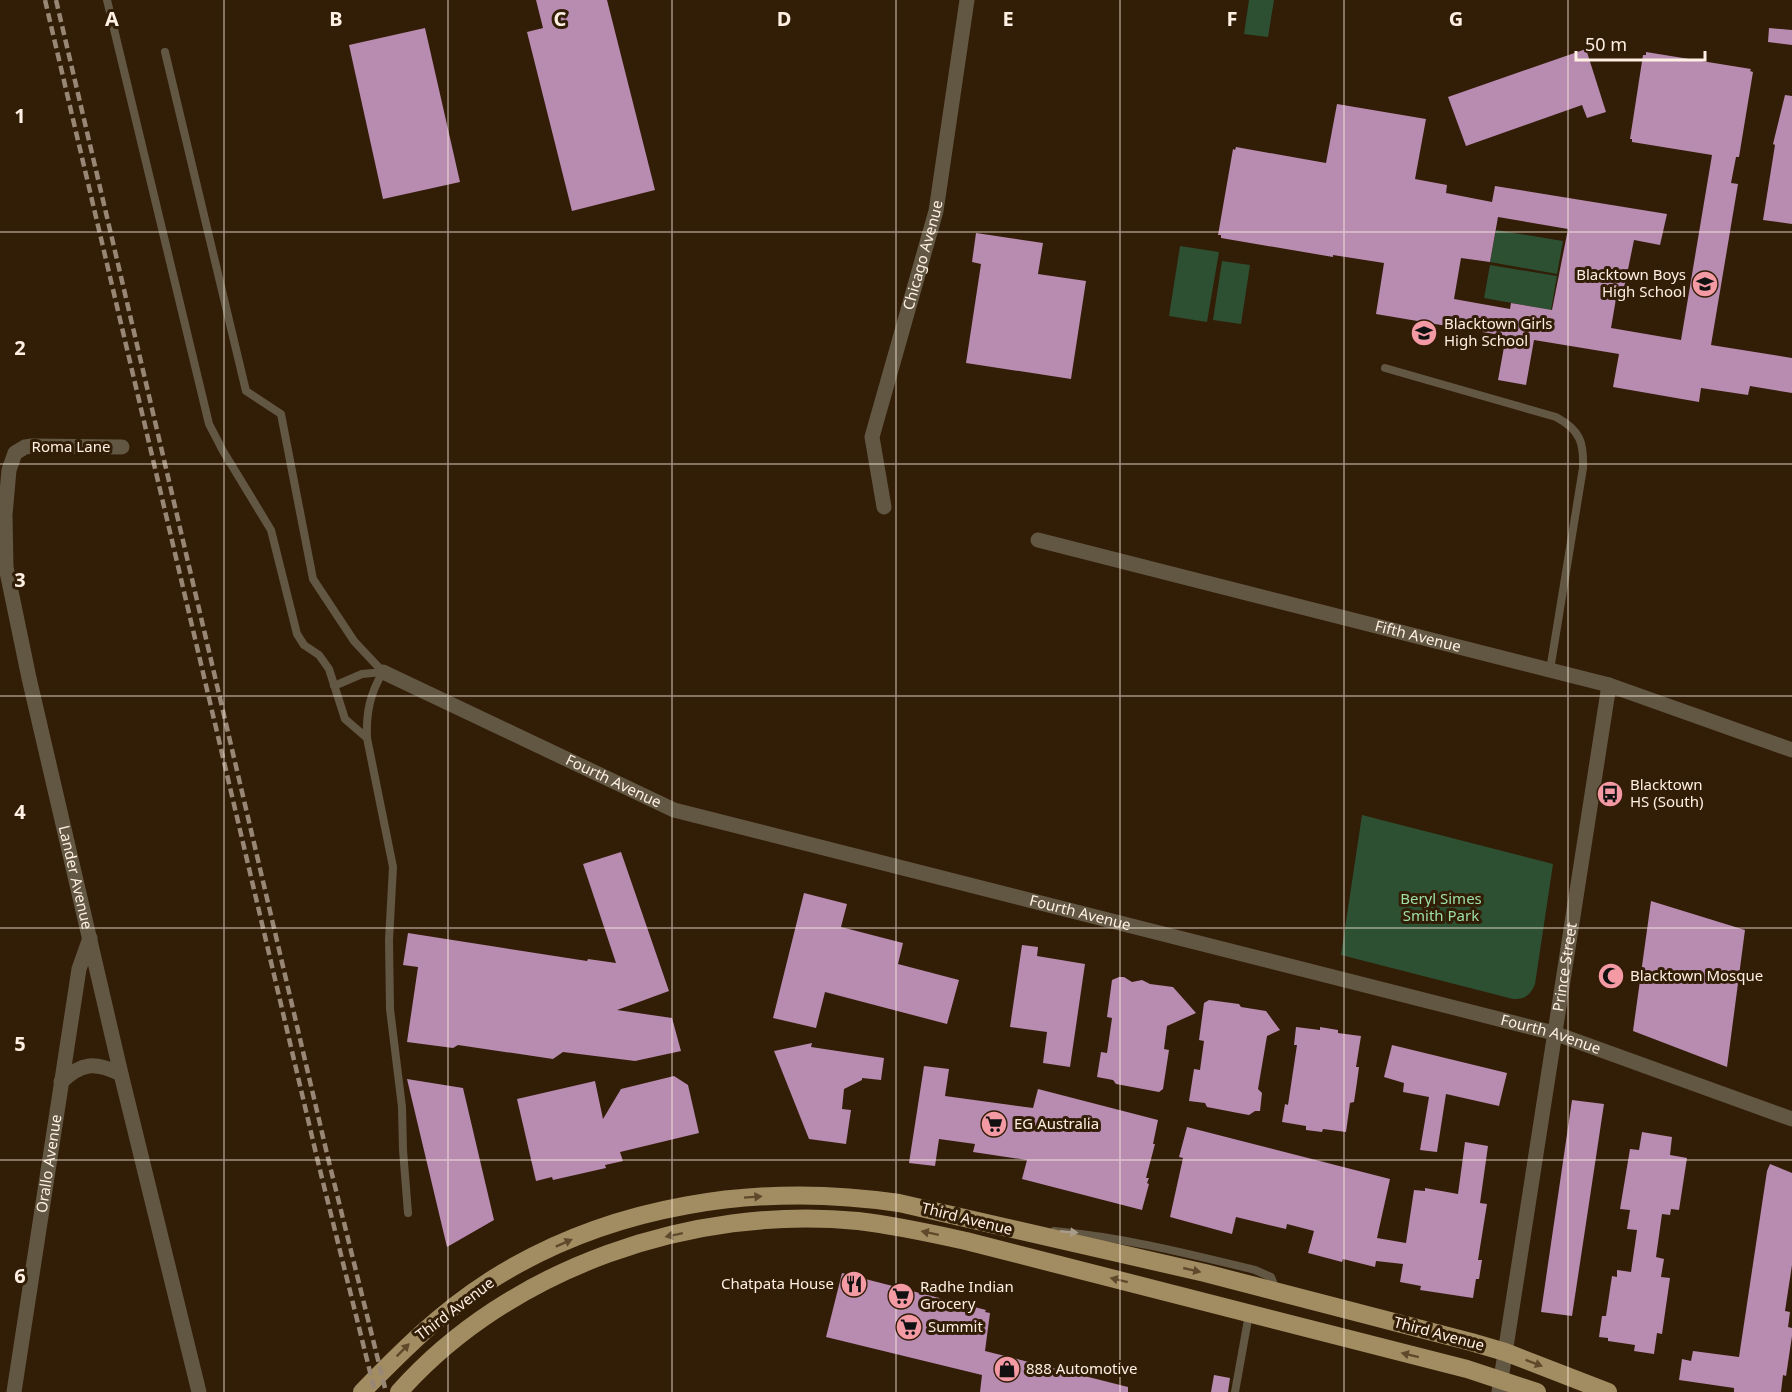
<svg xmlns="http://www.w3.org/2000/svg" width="1792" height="1392" viewBox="0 0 1792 1392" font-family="'Noto Sans',sans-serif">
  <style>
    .green { fill: #2c5031 }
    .building { fill: #b88bb1; fill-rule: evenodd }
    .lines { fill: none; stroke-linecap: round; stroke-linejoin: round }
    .service { stroke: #625743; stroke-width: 8 }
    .minor { stroke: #625743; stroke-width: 15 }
    .primary { stroke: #a28c62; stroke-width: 18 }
    .rail { stroke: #998776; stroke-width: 4.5; stroke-dasharray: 9 4.5; stroke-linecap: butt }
    .oneway { fill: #5f492b }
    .oneway2 { fill: #a99c8b }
    .grid { fill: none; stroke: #fff0e3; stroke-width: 1.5; stroke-opacity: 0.55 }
    .labels { text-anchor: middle; stroke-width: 6; stroke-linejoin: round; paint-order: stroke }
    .street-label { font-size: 15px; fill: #fff0e3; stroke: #321d07 }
    .poi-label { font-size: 15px; fill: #fff0e3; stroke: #321d07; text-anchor: start }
    .park-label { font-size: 15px; fill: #9ddfa4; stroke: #321d07 }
    .grid-label { font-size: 20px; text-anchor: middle; font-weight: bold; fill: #fff0e3; stroke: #321d07; stroke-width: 6; stroke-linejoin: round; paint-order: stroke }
  </style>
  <rect width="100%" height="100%" fill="#321d07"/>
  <path class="green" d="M 1249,0 L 1274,0 L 1268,37 L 1244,34 Z
    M 1496,230 L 1563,241 L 1557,274 L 1490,262 Z
    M 1180,246 L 1219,252 L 1207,322 L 1169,316 Z
    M 1222,261 L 1250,265 L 1241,324 L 1213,320 Z
    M 1490,265 L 1557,276 L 1551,310 L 1484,298 Z
    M 1362,815 L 1553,864 L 1535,984 C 1530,996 1525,999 1513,999 L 1341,955 Z"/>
  <path class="building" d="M 536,0 L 607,0 L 655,190 L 572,211 L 527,32 L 543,28 Z
    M 425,28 L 460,182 L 383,199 L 349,45 Z
    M 1769,28 L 1792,30 L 1792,45 L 1768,42 Z
    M 1586,49 L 1606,112 L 1587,118 L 1582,105 L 1466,146 L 1448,97 Z
    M 1646,52 L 1751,69 L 1750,71 L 1753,72 L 1739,157 L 1736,157 L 1731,183 L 1738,184 L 1711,345 L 1792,358 L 1792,393 L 1750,386 L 1748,395 L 1701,388 L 1699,402 L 1613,387 L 1619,354 L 1534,340 L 1526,385 L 1498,380 L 1506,336 L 1376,314 L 1384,263 L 1333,255 L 1333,257 L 1221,238 L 1221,235 L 1218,235 L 1233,149 L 1235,150 L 1236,147 L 1326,163 L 1337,104 L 1426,119 L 1415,179 L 1447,185 L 1446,193 L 1492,202 L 1495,186 L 1667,214 L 1660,245 L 1634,240 L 1624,289 L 1618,287 L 1611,328 L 1681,340 L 1712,155 L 1632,142 L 1632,139 L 1630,139 L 1643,55 L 1646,55 ZM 1498,217 L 1568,229 L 1552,310 L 1511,303 L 1510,309 L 1454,299 L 1461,258 L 1490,262 Z
    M 1785,95 L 1792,96 L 1792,224 L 1763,220 L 1775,145 L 1773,144 Z
    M 976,233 L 1043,243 L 1038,274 L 1086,281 L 1071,379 L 966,363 L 981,264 L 972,262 Z
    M 621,852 L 669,991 L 617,1010 L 672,1018 L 681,1051 L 635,1061 L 563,1052 L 553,1059 L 458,1045 L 453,1048 L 407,1042 L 418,967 L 403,965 L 408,933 L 587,961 L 588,959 L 616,963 L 583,864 Z
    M 804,893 L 847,904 L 841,927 L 903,943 L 898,964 L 959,980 L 947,1024 L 825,992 L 816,1028 L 773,1018 Z
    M 1651,901 L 1745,930 L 1727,1067 L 1633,1031 Z
    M 1022,945 L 1038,947 L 1037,956 L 1085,964 L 1070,1067 L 1043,1063 L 1047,1032 L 1010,1027 Z
    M 1119,977 L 1124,977 L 1132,982 L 1142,980 L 1150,984 L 1173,987 L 1196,1013 L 1167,1026 L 1164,1049 L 1169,1050 L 1163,1089 L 1159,1092 L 1116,1084 L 1113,1080 L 1097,1077 L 1101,1052 L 1107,1053 L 1112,1018 L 1107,1017 L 1112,980 Z
    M 1209,1000 L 1239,1004 L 1241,1007 L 1266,1011 L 1280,1030 L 1267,1036 L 1258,1089 L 1262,1093 L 1260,1111 L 1255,1111 L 1249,1115 L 1238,1113 L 1207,1107 L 1205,1103 L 1189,1101 L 1194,1069 L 1200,1070 L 1204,1041 L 1199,1040 L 1204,1003 Z
    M 1296,1027 L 1320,1030 L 1320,1027 L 1338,1030 L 1338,1033 L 1361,1036 L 1356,1067 L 1359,1067 L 1357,1082 L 1354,1102 L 1350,1103 L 1346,1132 L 1323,1129 L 1322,1132 L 1306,1130 L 1306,1126 L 1282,1122 L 1285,1104 L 1288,1105 L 1297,1045 L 1294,1045 Z
    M 812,1043 L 811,1047 L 884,1058 L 881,1080 L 862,1078 L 862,1080 L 844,1089 L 842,1109 L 851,1110 L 846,1144 L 809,1139 L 774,1051 Z
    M 1392,1045 L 1507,1073 L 1499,1106 L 1446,1094 L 1437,1152 L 1420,1150 L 1429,1097 L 1403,1092 L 1404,1083 L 1384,1077 Z
    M 924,1066 L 949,1069 L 945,1096 L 1033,1108 L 1038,1089 L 1158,1120 L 1153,1144 L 1155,1144 L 1146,1178 L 1149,1178 L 1147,1183 L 1149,1184 L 1142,1210 L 1022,1179 L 1027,1160 L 973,1152 L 975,1144 L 939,1139 L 935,1166 L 909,1163 Z
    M 674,1076 L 688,1085 L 699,1133 L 620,1152 L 623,1161 L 605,1165 L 606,1168 L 553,1180 L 552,1177 L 536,1181 L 517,1099 L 595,1081 L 603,1119 L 621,1089 Z
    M 407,1079 L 463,1088 L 494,1220 L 447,1247 Z
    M 1572,1100 L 1604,1104 L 1572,1316 L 1541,1312 Z
    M 1187,1127 L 1390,1179 L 1377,1238 L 1406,1243 L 1414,1190 L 1425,1191 L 1425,1188 L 1458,1194 L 1465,1142 L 1488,1146 L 1480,1203 L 1487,1204 L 1478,1260 L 1482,1260 L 1479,1279 L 1476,1279 L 1473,1298 L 1420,1290 L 1421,1286 L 1400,1282 L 1403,1264 L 1376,1261 L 1375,1267 L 1343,1259 L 1342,1262 L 1308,1253 L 1314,1231 L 1287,1224 L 1286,1229 L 1236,1217 L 1232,1234 L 1170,1217 L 1183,1158 L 1179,1157 Z
    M 1642,1132 L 1672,1137 L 1670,1155 L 1687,1158 L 1679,1210 L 1671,1209 L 1670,1215 L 1662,1214 L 1656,1257 L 1664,1259 L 1661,1277 L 1670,1278 L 1662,1334 L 1657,1333 L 1654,1354 L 1634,1351 L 1635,1345 L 1608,1341 L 1608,1338 L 1599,1337 L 1602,1316 L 1606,1316 L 1612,1276 L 1617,1277 L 1617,1270 L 1631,1272 L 1637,1230 L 1627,1229 L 1630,1210 L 1620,1209 L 1630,1149 L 1639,1150 Z
    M 1770,1164 L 1792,1173 L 1792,1265 L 1785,1311 L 1790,1312 L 1788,1327 L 1792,1328 L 1792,1336 L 1786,1376 L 1783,1375 L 1781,1392 L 1734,1392 L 1734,1388 L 1679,1380 L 1682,1359 L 1691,1361 L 1693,1351 L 1739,1357 L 1767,1171 Z
    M 842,1273 L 986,1310 L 985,1312 L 990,1313 L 985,1351 L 1128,1387 L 1128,1392 L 980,1392 L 982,1375 L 826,1337 Z
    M 1214,1375 L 1230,1378 L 1228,1392 L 1211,1392 Z"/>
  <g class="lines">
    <path class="service" d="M 107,0 L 209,424 L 223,451 L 271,530 L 297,634 L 304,645 L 319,655 L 329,669 L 345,719 L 367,738
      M 165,52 L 246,391 L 281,414 L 313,579 L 354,641 L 383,672
      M 1385,368 L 1556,417 C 1580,430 1584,442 1583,468 L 1550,670
      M 334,686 L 362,674 L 383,672 C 370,693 366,713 367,738 L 393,867 L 389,940 L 390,1009 L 402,1107 L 403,1150 L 408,1213
      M 1054,1231 C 1122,1237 1189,1254 1255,1270 L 1271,1277 L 1276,1290
      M 1235,1392 L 1249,1314"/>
    <g class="minor">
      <path id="s1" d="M 122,447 L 32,446 L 25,447 L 15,453 L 9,470 L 5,515 L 6,567 L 29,678 L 121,1074 L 199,1392"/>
      <path id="s2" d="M 884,507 L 872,437 L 936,211 L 967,0"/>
      <path id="s3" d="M 1038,540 L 1609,685 L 1792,750"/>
      <path id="s4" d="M 383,672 L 674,810 L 1554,1033 L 1792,1119"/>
      <path d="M 61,1082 C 82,1062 95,1062 121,1074"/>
      <path id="s5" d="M 14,1392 L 79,969 L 90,938"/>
      <path id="s6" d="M 1499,1392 L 1609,685"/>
    </g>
    <path class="primary" d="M 362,1392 C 401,1352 441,1312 488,1282 C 609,1204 760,1182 899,1203 L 1205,1273 L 1471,1342 L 1505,1352 L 1608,1392
      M 399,1392 C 510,1267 693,1205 858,1221 C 894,1225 930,1233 966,1241 L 1467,1369 L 1537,1392"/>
    <path class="rail" d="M 45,0 L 318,1162 L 375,1392
      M 56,0 L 328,1158 L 386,1392"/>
  </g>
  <defs><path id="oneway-solid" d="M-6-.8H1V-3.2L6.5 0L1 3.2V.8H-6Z" transform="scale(1.5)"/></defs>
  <g class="oneway">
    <use href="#oneway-solid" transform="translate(753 1197) rotate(-4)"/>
    <use href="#oneway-solid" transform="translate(930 1233) rotate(-168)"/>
    <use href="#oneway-solid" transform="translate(674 1235) rotate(168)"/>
    <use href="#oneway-solid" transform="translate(564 1243) rotate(-24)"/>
    <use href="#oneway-solid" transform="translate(1192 1270) rotate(13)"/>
    <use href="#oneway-solid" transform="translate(1119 1280) rotate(-166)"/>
    <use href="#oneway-solid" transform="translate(403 1350) rotate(-45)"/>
    <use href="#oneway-solid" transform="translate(1410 1355) rotate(-166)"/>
    <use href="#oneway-solid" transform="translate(1534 1363) rotate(21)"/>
  </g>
  <use class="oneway2" href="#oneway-solid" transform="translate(1069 1232) rotate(5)"/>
  <path class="grid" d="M 224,0 L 224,1392M 448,0 L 448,1392M 672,0 L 672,1392M 896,0 L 896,1392M 1120,0 L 1120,1392M 1344,0 L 1344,1392M 1568,0 L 1568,1392M 0,232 L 1792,232M 0,464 L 1792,464M 0,696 L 1792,696M 0,928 L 1792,928M 0,1160 L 1792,1160"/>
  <defs>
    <symbol id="school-disc" viewBox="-11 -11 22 22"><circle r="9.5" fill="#f49aa4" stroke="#321d07"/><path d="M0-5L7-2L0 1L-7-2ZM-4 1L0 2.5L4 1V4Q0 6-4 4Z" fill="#111"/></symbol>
    <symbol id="bus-disc" viewBox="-11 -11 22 22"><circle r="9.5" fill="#f49aa4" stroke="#321d07"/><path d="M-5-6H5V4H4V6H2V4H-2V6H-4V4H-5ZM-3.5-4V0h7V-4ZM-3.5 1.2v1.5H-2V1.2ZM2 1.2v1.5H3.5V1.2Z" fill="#111"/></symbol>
    <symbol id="mosque-disc" viewBox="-11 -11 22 22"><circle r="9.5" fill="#f49aa4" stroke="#321d07"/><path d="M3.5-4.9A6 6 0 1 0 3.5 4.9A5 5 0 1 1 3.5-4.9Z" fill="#111"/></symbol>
    <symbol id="supermarket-disc" viewBox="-11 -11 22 22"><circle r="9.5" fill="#f49aa4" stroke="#321d07"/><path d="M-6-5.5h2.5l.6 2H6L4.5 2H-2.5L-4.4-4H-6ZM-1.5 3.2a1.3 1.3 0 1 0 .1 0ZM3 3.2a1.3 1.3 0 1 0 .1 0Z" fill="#111"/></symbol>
    <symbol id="restaurant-disc" viewBox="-11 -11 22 22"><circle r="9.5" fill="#f49aa4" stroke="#321d07"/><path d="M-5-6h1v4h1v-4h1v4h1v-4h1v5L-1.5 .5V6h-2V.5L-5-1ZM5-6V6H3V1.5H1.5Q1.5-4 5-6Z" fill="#111"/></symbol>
    <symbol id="shop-disc" viewBox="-11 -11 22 22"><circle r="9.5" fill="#f49aa4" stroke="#321d07"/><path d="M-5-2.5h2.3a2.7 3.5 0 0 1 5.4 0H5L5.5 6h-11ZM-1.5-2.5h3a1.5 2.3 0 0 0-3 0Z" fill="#111"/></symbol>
  </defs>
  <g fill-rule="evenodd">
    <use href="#school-disc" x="1690" y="269" width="30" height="30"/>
    <use href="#school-disc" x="1409" y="318" width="30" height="30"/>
    <use href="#bus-disc" x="1595" y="779" width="30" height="30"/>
    <use href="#mosque-disc" x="1596" y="961" width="30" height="30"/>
    <use href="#supermarket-disc" x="979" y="1109" width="30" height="30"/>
    <use href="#restaurant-disc" x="839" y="1269" width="30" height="30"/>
    <use href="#supermarket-disc" x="886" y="1281" width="30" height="30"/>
    <use href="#supermarket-disc" x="894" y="1312" width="30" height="30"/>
    <use href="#shop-disc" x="992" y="1354" width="30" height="30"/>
  </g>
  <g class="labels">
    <g class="street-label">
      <text dy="5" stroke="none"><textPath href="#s2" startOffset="260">Chicago Avenue</textPath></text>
      <text x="71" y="452">Roma Lane</text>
      <text dy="5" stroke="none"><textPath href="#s3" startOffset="392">Fifth Avenue</textPath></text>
      <text dy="5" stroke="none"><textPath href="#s4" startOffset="255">Fourth Avenue</textPath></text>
      <text dy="5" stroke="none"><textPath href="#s1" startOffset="542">Lander Avenue</textPath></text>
      <text dy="5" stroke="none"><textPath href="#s4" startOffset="741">Fourth Avenue</textPath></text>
      <text dy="5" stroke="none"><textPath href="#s6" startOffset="430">Prince Street</textPath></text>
      <text dy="5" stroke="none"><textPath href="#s4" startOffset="1227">Fourth Avenue</textPath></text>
      <text dy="5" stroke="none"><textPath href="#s5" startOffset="231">Orallo Avenue</textPath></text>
      <text transform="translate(967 1219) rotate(14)" y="5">Third Avenue</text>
      <text transform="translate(455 1309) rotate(-37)" y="5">Third Avenue</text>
      <text transform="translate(1439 1334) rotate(15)" y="5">Third Avenue</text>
    </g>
    <g class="poi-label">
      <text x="1686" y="280" text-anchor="end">Blacktown Boys<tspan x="1686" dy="17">High School</tspan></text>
      <text x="1444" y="329">Blacktown Girls<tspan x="1444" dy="17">High School</tspan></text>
      <text x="1630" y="790">Blacktown<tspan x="1630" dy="17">HS (South)</tspan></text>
      <text x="1630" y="981">Blacktown Mosque</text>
      <text x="1014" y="1129">EG Australia</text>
      <text x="834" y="1289" text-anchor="end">Chatpata House</text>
      <text x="920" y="1292">Radhe Indian<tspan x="920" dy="17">Grocery</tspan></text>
      <text x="928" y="1332">Summit</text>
      <text x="1026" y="1374">888 Automotive</text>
    </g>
    <g class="park-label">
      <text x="1441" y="904">Beryl Simes<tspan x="1441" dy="17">Smith Park</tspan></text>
    </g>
  </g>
  <g class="grid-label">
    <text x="112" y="26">A</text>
    <text x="336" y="26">B</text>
    <text x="560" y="26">C</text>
    <text x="784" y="26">D</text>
    <text x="1008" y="26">E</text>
    <text x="1232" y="26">F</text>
    <text x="1456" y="26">G</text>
    <text x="20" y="123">1</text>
    <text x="20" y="355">2</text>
    <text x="20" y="587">3</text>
    <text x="20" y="819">4</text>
    <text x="20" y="1051">5</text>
    <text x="20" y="1283">6</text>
  </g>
  <path d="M1576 51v9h129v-9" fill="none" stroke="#fff0e3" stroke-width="3"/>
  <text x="1585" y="51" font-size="18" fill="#fff0e3" stroke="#321d07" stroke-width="4.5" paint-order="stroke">50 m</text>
</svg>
